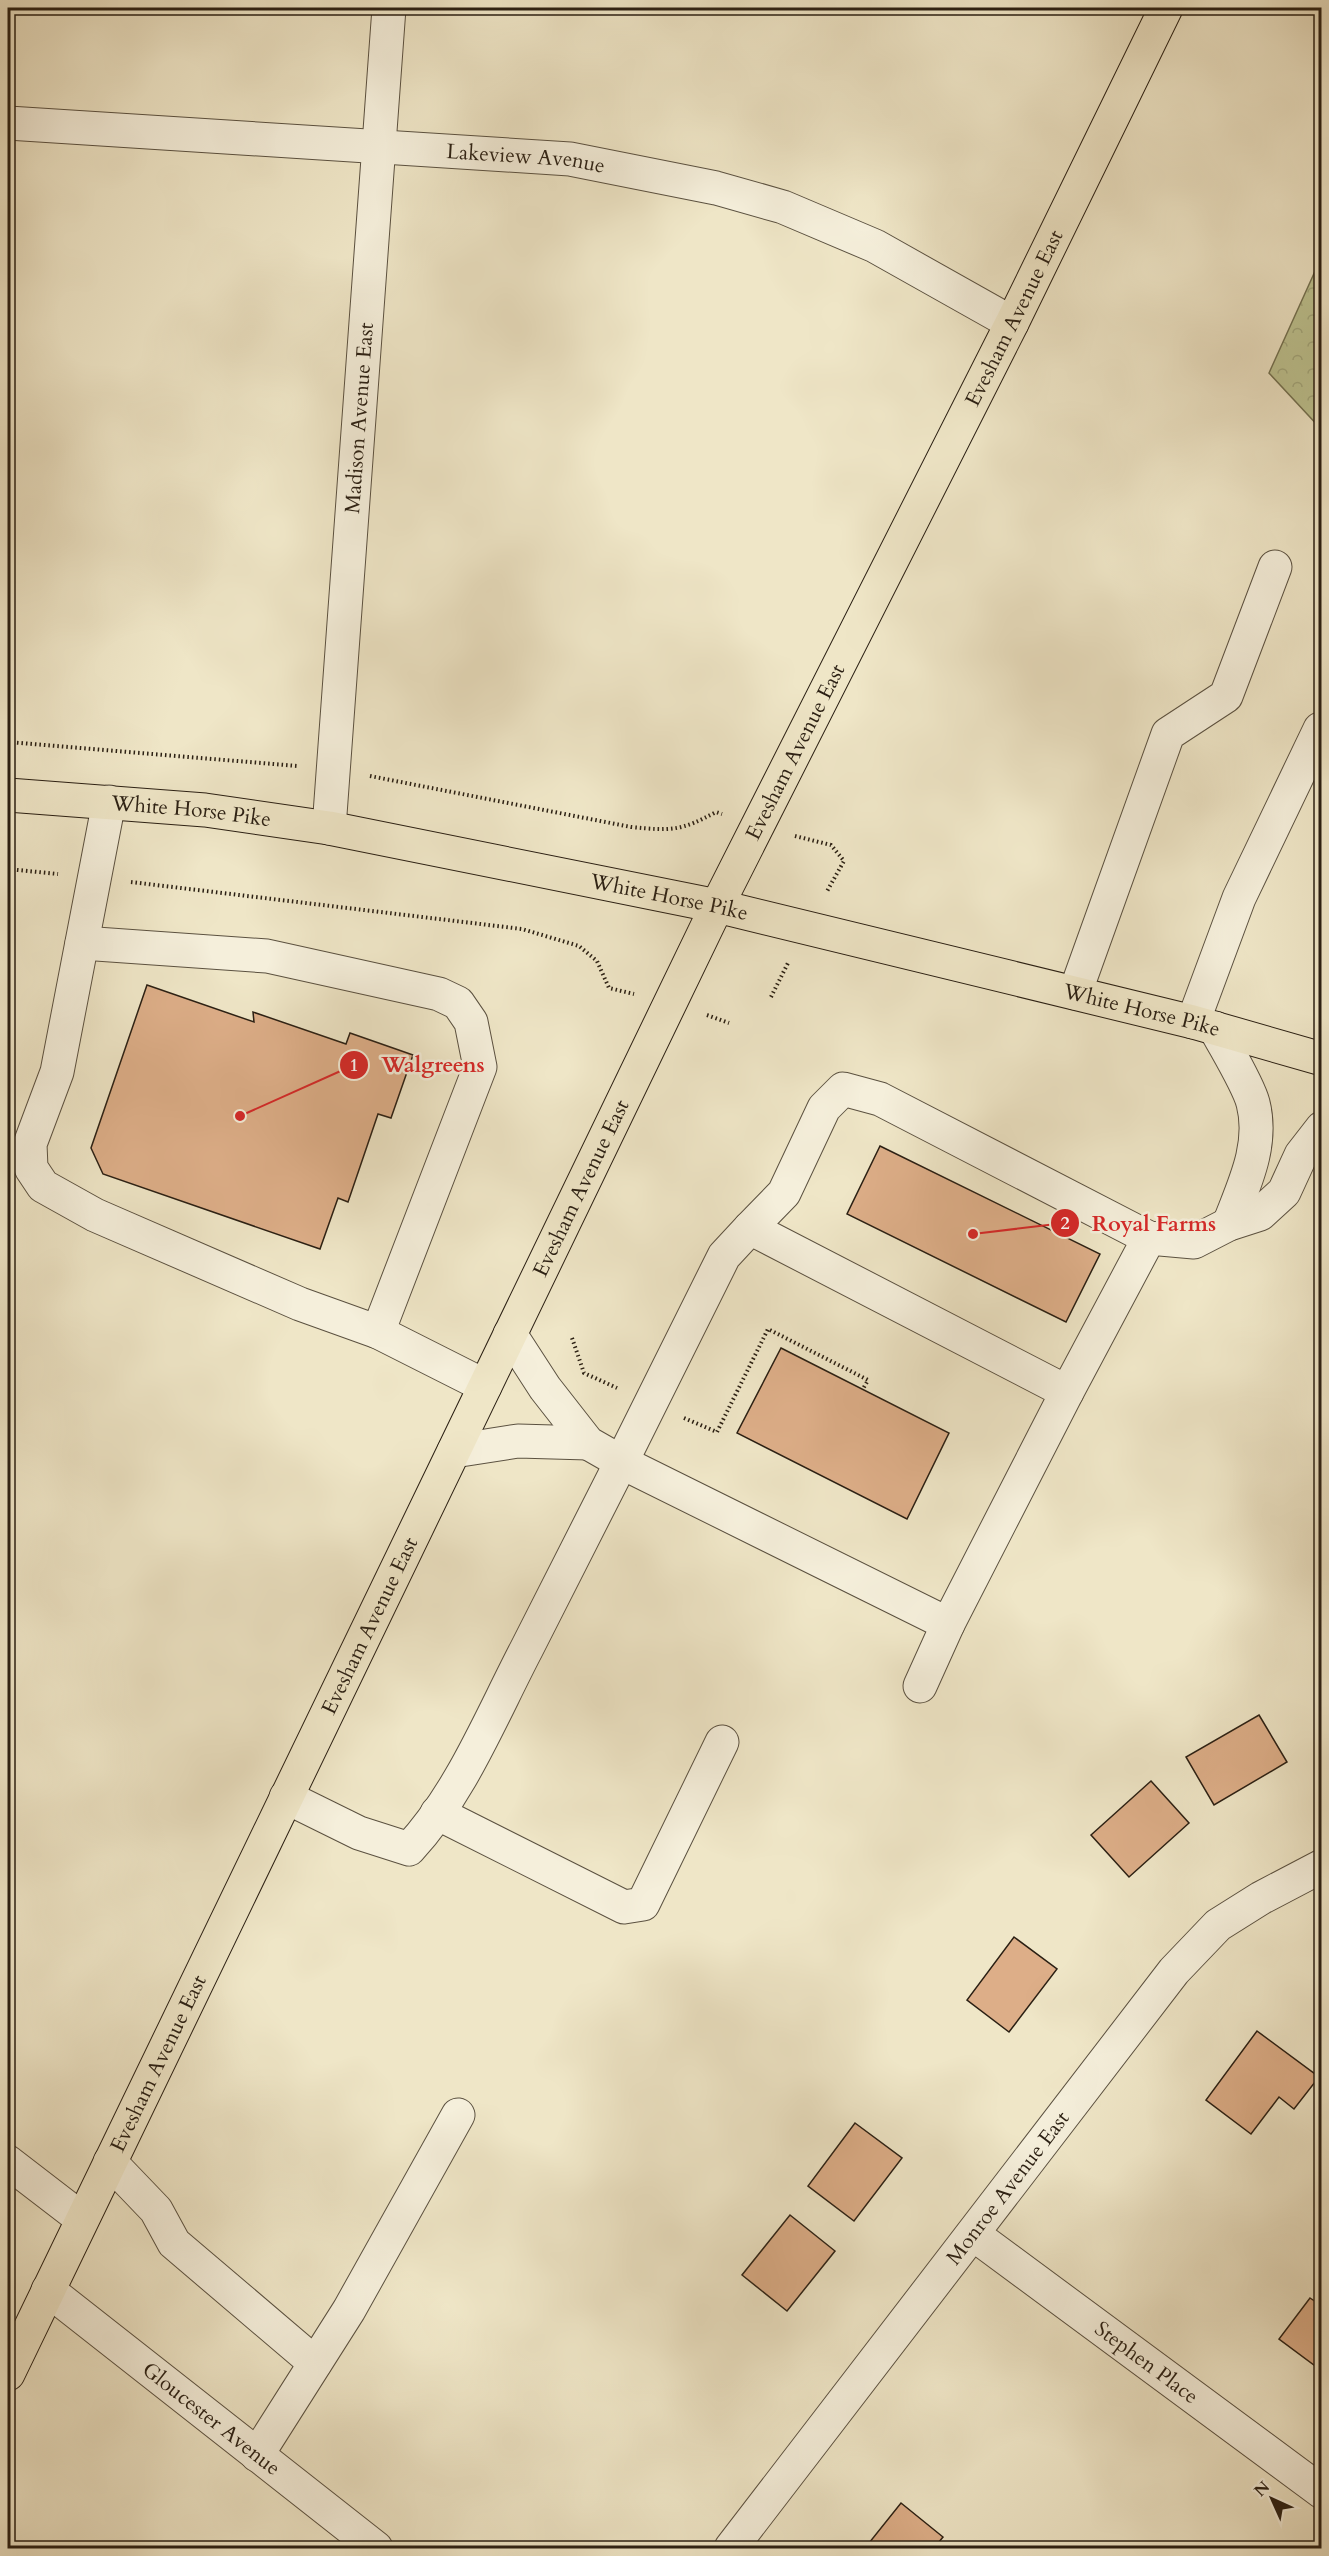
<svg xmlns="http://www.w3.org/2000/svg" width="1329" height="2556" viewBox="0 0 1329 2556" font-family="Cardo,serif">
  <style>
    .forest { fill: url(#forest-crowns); stroke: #747252; stroke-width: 1.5 }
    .building { fill: #ddae88; stroke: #2a1f13; stroke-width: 1.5 }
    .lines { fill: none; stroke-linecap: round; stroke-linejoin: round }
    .minor-casing { stroke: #5b5140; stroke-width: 35 }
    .major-casing { stroke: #2a1f13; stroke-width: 35 }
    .highway-casing { stroke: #2a1f13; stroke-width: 35 }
    .path { stroke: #2a1f13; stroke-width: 4; stroke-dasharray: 1.5 3; stroke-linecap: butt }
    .minor { stroke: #f5efdb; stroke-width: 33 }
    .major { stroke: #efe6c7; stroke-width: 33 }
    .highway { stroke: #efe6c7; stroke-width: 33 }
    .labels { text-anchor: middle; stroke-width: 5; stroke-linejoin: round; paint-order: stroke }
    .street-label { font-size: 21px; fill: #2a1f13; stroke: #f5efdb }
    .leader { fill: none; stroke: #d62828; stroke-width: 2 }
    .callout-dot { fill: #d62828; stroke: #f5efdb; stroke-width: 2 }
    .mark-label { font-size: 18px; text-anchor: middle; font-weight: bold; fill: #fff }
    .callout-label { font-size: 22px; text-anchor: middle; font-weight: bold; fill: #d62828; stroke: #f5efdb; stroke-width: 5; stroke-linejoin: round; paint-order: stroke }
  </style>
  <defs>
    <pattern id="forest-crowns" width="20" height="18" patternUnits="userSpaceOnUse" patternTransform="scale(1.5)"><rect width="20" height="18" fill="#bec492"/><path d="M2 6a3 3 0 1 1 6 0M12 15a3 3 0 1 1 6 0" fill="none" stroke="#a3a87d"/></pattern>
  </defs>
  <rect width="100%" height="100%" fill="#efe6c7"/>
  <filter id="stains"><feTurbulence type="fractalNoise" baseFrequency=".00333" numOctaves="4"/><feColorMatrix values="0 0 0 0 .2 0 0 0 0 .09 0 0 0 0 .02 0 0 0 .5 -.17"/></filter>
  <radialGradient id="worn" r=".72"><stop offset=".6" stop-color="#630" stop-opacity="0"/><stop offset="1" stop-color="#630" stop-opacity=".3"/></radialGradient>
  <path class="forest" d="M 1321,258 L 1322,429 L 1321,429 L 1269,373 Z"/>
  <path class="building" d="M 8,881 L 13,881 L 8,952 Z
    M 147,985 L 254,1022 L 253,1012 L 346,1044 L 350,1033 L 413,1055 L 391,1118 L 378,1114 L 348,1202 L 338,1198 L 320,1249 L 103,1174 L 91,1148 Z
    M 880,1146 L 1100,1254 L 1066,1322 L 847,1214 Z
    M 781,1348 L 949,1433 L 907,1519 L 737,1433 Z
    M 1259,1715 L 1287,1762 L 1214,1805 L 1186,1757 Z
    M 1151,1781 L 1189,1823 L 1129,1877 L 1091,1835 Z
    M 1014,1937 L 1057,1969 L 1009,2032 L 967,2000 Z
    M 1257,2031 L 1319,2077 L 1294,2109 L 1279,2097 L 1251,2134 L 1206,2100 Z
    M 855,2123 L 902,2158 L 854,2221 L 808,2186 Z
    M 790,2215 L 835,2251 L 787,2311 L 742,2275 Z
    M 1310,2298 L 1322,2306 L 1322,2371 L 1279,2339 Z
    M 901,2503 L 943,2537 L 934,2548 L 865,2548 Z"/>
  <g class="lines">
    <defs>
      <g id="minor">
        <path id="s1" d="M 8,123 L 570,159 L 716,188 L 783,207 L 875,246 L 1012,323"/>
        <path d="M 109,802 L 57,1072 L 30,1144 L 31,1168 L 43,1186 L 95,1215 L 300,1304 L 378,1332 L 485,1386"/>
        <path id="s2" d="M 329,828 L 389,8"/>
        <path d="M 82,943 L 267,956 L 439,994 L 458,1003 L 471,1022 L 480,1067 L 378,1332"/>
        <path d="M 1075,993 L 1168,734 L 1226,696 L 1275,567"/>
        <path d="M 1193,1022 L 1239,898 L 1320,729"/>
        <path d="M 1215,1028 C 1225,1047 1248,1084 1253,1103 C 1264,1145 1244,1185 1229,1224"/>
        <path d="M 750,1228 L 784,1193 L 824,1108 L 843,1089 L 880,1099 L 1149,1238 L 1194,1242 L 1229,1224 L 1260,1214 L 1284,1192 L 1301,1155 L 1322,1128"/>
        <path d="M 510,1334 L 545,1388 L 588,1443 L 623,1463 L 948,1624 L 1067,1392"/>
        <path d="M 454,1451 L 518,1441 L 588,1443"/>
        <path d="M 920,1686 L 948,1624"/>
        <path d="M 286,1797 L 359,1833 L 409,1849 C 461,1793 491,1717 526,1650 C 593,1519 659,1388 724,1256 L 750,1228 L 1067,1392 L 1149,1238"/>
        <path d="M 437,1813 L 624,1907 L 643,1904 L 722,1742"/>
        <path d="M 8,2162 L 82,2219"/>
        <path d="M 110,2162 L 156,2210 L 174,2243 L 315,2363"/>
        <path id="s3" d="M 973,2234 L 1322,2492"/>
        <path id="s4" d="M 48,2290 L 376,2548"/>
        <path d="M 257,2455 L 349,2310 L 458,2115"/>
        <path id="s5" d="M 731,2548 L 1174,1971 L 1218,1925 L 1261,1898 L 1322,1866"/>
      </g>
      <g id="major">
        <path id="s6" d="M 8,2374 L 717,906 L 1012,323 L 1166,8"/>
      </g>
      <g id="highway">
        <path id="s7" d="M 8,795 L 205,810 L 329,828 L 717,906 L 1193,1022 L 1322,1059"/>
      </g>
    </defs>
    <use href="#minor" class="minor-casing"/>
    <use href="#major" class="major-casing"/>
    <use href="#highway" class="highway-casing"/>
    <path class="path" d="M 8,742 L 297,766
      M 370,776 L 631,827 C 671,831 681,831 716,812 L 722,814
      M 795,836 L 831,845 L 844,861 L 826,893
      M 8,869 L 58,874
      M 131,882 L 522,929 L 579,946 L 597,961 L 609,988 L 634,994
      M 771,997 L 788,963
      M 707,1015 L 729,1023
      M 572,1338 L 584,1373 L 617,1388
      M 684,1418 L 717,1432 L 768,1329 L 868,1380 L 863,1389"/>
    <use href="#minor" class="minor"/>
    <use href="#major" class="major"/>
    <use href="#highway" class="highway"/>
  </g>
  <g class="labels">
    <g class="street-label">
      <text dy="7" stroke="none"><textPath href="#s1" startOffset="519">Lakeview Avenue</textPath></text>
      <text dy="7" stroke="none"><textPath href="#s6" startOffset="2289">Evesham Avenue East</textPath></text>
      <text dy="7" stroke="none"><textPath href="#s2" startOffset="411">Madison Avenue East</textPath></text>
      <text dy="7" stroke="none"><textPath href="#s6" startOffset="1803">Evesham Avenue East</textPath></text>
      <text dy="7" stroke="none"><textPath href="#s7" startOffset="184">White Horse Pike</textPath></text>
      <text dy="7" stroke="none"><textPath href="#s7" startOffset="670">White Horse Pike</textPath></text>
      <text dy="7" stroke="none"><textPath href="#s7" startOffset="1156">White Horse Pike</textPath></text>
      <text dy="7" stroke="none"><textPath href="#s6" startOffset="1317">Evesham Avenue East</textPath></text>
      <text dy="7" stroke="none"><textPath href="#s6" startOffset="831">Evesham Avenue East</textPath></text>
      <text dy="7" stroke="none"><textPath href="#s6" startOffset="345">Evesham Avenue East</textPath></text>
      <text dy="7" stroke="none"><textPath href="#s5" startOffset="454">Monroe Avenue East</textPath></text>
      <text dy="7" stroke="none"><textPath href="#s3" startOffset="216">Stephen Place</textPath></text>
      <text dy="7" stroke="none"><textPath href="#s4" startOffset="208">Gloucester Avenue</textPath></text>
    </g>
  </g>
  <path class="leader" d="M240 1116L354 1065M973 1234L1065 1223"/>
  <g class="callout-dot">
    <circle cx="240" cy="1116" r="6"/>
    <circle cx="973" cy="1234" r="6"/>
    <circle cx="354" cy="1065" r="15"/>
    <circle cx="1065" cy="1223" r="15"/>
  </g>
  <g class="mark-label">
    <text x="354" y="1071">1</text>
    <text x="1065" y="1229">2</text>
  </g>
  <g class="callout-label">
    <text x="433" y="1072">Walgreens</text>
    <text x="1154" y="1231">Royal Farms</text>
  </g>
  <rect width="1329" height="2556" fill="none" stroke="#efe6c7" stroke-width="30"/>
  <rect x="9" y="9" width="1311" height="2538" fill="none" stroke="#2a1f13" stroke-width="3"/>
  <rect x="15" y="15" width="1299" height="2526" fill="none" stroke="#2a1f13" stroke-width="1.5"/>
  <g transform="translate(1272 2499) rotate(315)" stroke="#f5efdb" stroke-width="4.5" paint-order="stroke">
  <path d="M0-4.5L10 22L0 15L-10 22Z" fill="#2a1f13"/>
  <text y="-9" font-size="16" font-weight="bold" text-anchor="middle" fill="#2a1f13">N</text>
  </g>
  <rect width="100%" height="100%" filter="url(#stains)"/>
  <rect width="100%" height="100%" fill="url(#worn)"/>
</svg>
